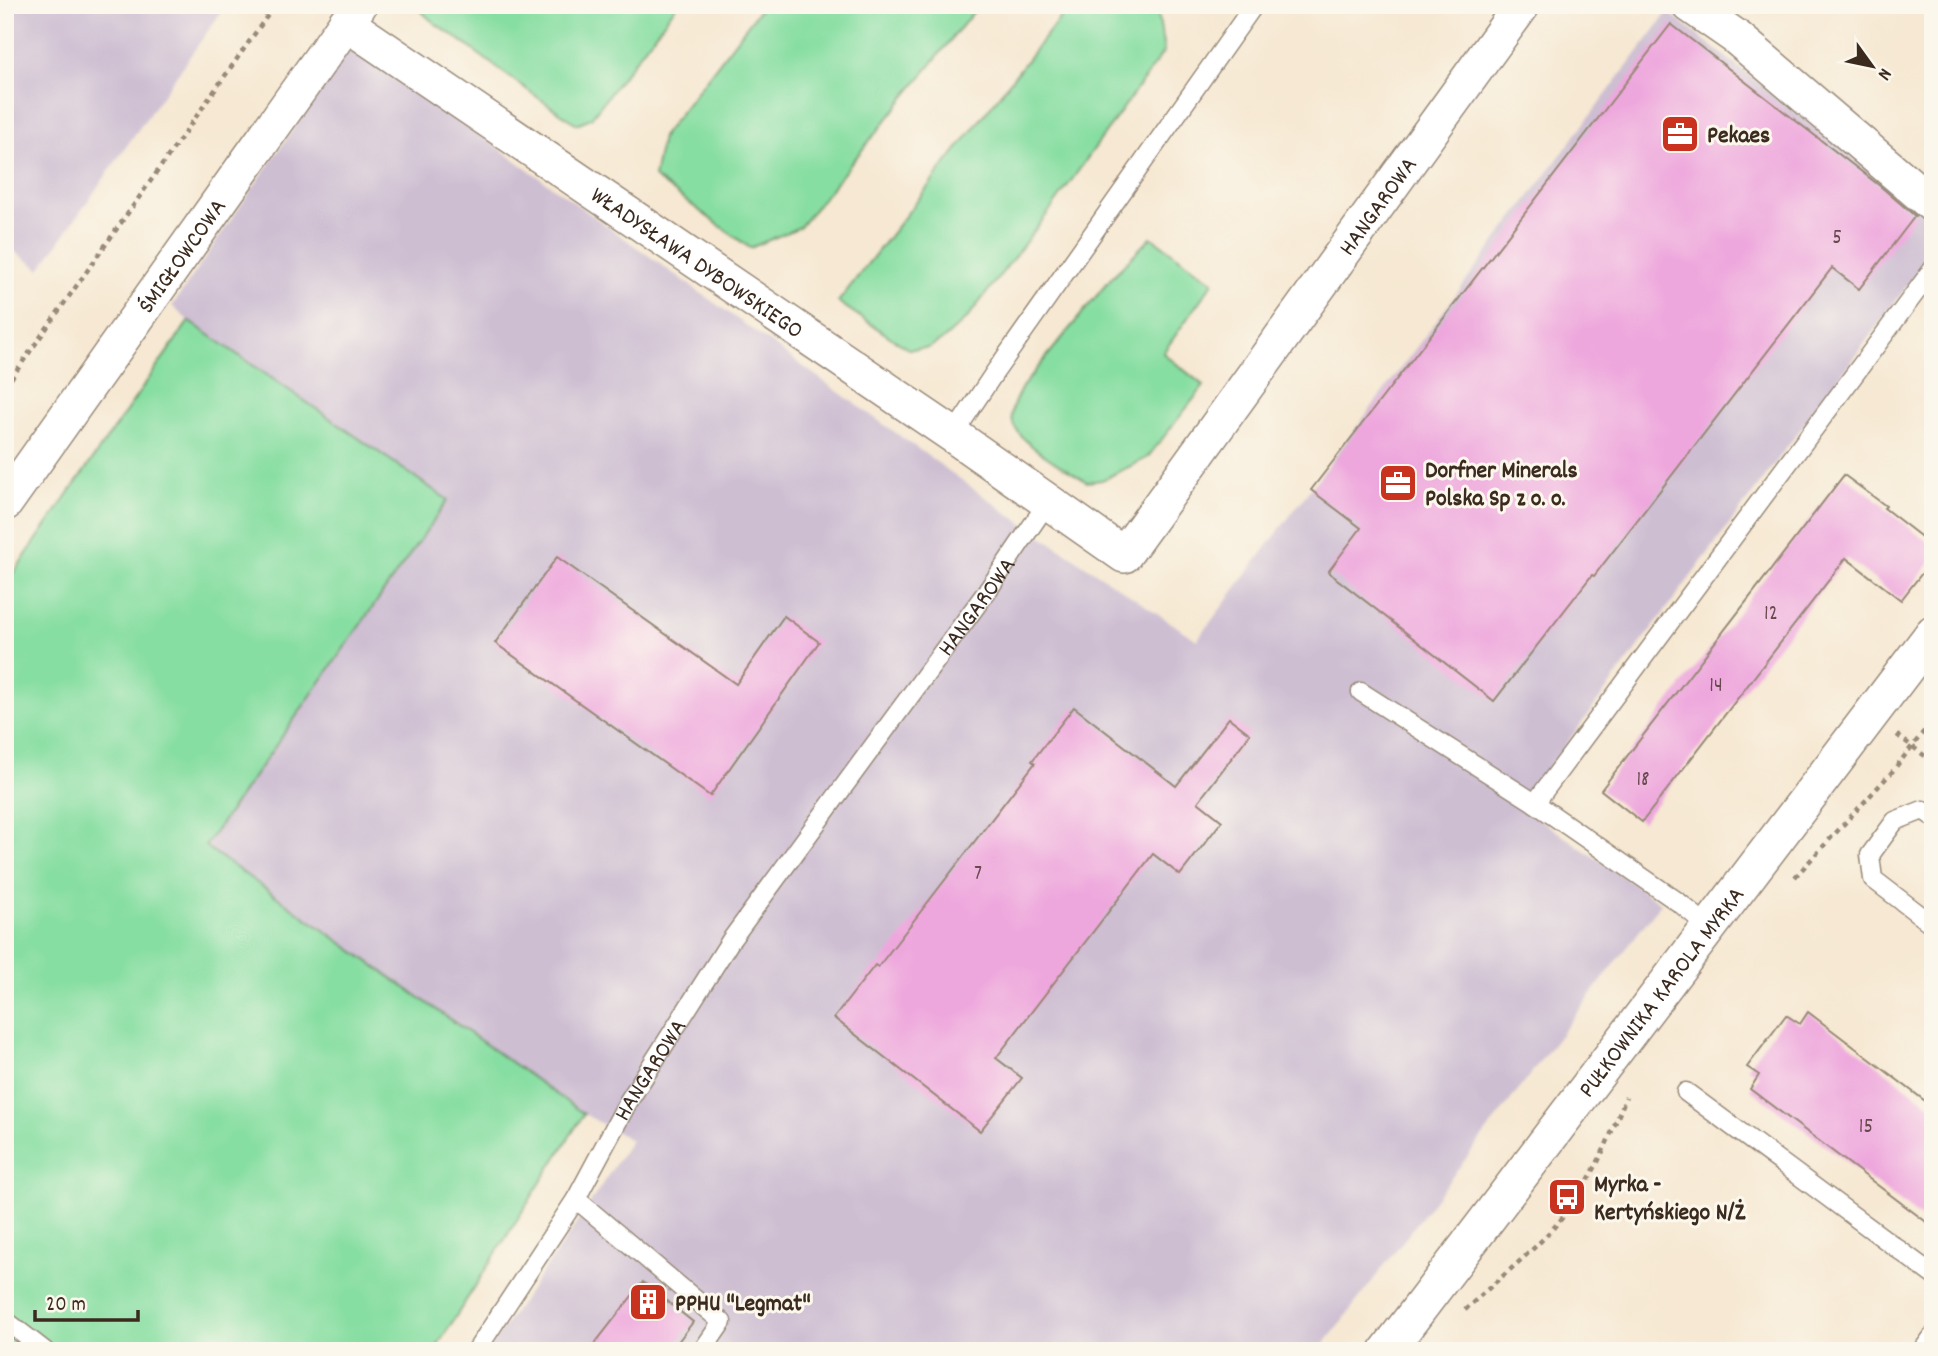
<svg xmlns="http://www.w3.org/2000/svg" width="1938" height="1356" viewBox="0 0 1938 1356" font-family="Dekko,sans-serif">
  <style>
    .industrial { fill: #cdbed2 }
    .green { fill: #87dea2; stroke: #618460; stroke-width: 2 }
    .building { fill: #eea7dd }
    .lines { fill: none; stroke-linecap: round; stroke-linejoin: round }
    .service-casing { stroke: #988978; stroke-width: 21 }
    .minor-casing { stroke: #988978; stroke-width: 38 }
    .path { stroke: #988978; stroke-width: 4.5; stroke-dasharray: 5 5; stroke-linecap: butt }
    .service { stroke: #fff; stroke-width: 18 }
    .minor { stroke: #fff; stroke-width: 35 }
    .labels { text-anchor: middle; stroke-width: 6; stroke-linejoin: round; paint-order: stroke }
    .number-label { font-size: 21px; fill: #68494e }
    .poi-label { font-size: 24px; font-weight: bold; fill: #3b2a1e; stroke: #fbf7ec; text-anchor: start }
    .street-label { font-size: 24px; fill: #3b2a1e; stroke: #fbf7ec }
  </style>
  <rect width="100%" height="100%" fill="#fbf7ec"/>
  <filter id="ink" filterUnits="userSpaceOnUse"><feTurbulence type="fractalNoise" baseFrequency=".0143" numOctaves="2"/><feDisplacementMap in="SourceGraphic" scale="14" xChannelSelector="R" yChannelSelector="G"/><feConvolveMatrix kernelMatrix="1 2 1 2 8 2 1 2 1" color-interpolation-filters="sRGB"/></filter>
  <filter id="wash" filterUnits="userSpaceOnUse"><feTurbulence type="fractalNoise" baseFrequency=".00686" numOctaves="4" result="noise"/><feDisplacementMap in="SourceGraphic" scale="28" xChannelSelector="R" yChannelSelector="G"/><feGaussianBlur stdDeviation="1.57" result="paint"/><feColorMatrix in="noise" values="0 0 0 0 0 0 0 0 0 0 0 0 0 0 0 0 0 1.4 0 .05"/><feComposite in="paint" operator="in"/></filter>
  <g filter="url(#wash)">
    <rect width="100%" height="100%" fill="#f6e8d2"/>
    <path class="industrial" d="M 5,5 L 226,5 L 40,269 L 5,245 Z
      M 1668,12 L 1933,219 L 1933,251 L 1520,806 L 1661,903 L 1319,1351 L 487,1351 L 573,1229 L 631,1140 L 584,1114 L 205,845 L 448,500 L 189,321 L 172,306 L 352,43 L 1013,517 L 1197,640 Z"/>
    <path class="green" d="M 417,5 L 677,5 L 591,118 L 577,124 C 538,99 501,71 464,43 C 449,32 427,21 417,5 Z
      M 763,5 L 979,5 L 800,227 L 750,248 L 654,177 L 662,137 Z
      M 1070,5 L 1157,5 L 1164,51 L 1051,209 L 968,317 L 944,339 L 928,348 L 908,349 L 838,302 Z
      M 1151,237 L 1213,282 L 1163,353 L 1204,386 L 1147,458 L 1102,480 L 1087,482 C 1068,469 1015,443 1012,419 C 1010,408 1017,397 1022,387 L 1112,277 Z
      M 189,321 L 448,500 L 205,846 L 584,1114 L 434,1351 L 5,1351 L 5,585 Z"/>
    <g id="blocks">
      <path class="building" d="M 1671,24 L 1880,186 L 1915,216 L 1859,289 L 1832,268 L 1594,576 L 1592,575 L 1494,701 L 1328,572 L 1361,528 L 1311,490 Z
        M 1844,475 L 1886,506 L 1884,508 L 1933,546 L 1933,559 L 1901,600 L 1846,558 L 1642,822 L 1601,790 Z
        M 557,557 L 736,684 L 784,616 L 819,642 L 710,796 L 495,643 Z
        M 1074,707 L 1176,786 L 1229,718 L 1250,734 L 1198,802 L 1222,821 L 1180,875 L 1153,854 L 996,1058 L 1022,1078 L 980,1131 L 834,1018 L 875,965 L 878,967 L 1035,763 L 1032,761 Z
        M 1808,1012 L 1933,1107 L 1933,1227 L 1750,1089 L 1759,1075 L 1747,1067 L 1786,1015 L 1800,1024 Z
        M 643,1282 L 693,1322 L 671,1351 L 589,1351 Z"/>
    </g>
  </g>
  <g filter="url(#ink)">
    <use href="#blocks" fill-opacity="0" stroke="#988978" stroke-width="2"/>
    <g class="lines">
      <defs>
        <g id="service">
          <path d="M 953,435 L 995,372 L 1254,5"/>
          <path d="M 1361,692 L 1535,803 L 1681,904 L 1709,927"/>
          <path d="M 1535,803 L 1933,269"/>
          <path d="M 1933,817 L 1923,810 L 1895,821 L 1870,855 L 1873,879 L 1933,925"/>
          <path d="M 1686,1092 L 1933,1275"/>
          <path d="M 576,1199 L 722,1322 L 702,1351"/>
          <path d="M 5,1320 L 45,1351"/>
          <path id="s1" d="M 476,1351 L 576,1199 L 628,1102 L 731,940 L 990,587 L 1048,502"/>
          <path d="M 1922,1351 L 1933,1336"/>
        </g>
        <g id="minor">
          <path d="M 1690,5 L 1736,37 L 1933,205"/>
          <path id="s2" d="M 346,23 L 953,435 L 1124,555 L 1522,5"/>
          <path id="s3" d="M 5,503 L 359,5"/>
          <path id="s4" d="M 1387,1351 L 1933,633"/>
        </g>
      </defs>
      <use href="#service" class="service-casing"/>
      <use href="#minor" class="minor-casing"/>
      <path class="path" d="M 5,387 L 275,5
        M 1897,735 L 1933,762
        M 1795,877 L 1891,773 L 1933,720
        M 1465,1310 C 1494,1282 1530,1255 1556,1225 C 1589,1189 1608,1142 1626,1097
        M 1436,1343 L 1447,1351"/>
      <use href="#service" class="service"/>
      <use href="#minor" class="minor"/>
    </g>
  </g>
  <defs>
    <symbol id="office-square" viewBox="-11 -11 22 22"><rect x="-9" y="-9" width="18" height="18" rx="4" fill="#c8321e" stroke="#fbf7ec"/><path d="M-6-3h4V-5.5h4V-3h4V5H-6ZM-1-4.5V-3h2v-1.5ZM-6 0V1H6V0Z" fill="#fff"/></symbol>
    <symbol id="bus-square" viewBox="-11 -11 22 22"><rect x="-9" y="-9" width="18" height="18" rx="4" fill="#c8321e" stroke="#fbf7ec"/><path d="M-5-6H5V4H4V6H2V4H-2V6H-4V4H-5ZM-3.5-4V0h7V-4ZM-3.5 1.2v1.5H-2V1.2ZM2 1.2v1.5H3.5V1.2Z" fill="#fff"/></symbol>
    <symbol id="building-square" viewBox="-11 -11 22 22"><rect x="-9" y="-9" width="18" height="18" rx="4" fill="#c8321e" stroke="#fbf7ec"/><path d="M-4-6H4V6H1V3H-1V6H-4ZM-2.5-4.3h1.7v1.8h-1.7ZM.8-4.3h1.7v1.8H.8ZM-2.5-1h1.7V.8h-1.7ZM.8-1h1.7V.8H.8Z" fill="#fff"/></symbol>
  </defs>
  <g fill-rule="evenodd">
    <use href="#office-square" x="1658" y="112" width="44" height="44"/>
    <use href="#office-square" x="1376" y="461" width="44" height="44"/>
    <use href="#bus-square" x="1545" y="1175" width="44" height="44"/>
    <use href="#building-square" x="626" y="1280" width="44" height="44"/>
  </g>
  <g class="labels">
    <g class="number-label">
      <text x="1837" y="243">5</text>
      <text x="1771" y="619">12</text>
      <text x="1716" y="691">14</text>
      <text x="1643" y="785">18</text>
      <text x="978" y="879">7</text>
      <text x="1866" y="1132">15</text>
    </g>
    <g class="poi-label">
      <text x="1707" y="142">Pekaes</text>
      <text x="1425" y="477">Dorfner Minerals<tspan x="1425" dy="28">Polska Sp z o. o.</tspan></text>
      <text x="1594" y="1191">Myrka -<tspan x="1594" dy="28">Kertyńskiego N/Ż</tspan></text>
      <text x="675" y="1310">PPHU "Legmat"</text>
    </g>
    <g class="street-label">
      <text dy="8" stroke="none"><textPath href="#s2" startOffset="1374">HANGAROWA</textPath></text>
      <text dy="8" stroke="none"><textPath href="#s3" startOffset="304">ŚMIGŁOWCOWA</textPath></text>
      <text dy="8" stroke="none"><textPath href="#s2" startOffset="425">WŁADYSŁAWA DYBOWSKIEGO</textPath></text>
      <text dy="8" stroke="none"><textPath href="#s1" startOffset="898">HANGAROWA</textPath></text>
      <text dy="8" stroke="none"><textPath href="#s4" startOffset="452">PUŁKOWNIKA KAROLA MYRKA</textPath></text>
      <text dy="8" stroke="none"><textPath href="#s1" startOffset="331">HANGAROWA</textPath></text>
    </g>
  </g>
  <rect width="1938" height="1356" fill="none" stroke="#fbf7ec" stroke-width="28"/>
  <g transform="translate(1872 66) rotate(123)" stroke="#fbf7ec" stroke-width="5" paint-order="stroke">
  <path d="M0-5L12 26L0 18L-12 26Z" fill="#3b2a1e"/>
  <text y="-10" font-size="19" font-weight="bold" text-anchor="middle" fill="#3b2a1e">N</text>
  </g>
  <path d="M35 1310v10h103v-10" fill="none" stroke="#3b2a1e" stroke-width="3.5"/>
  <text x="46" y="1310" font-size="21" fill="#3b2a1e" stroke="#fbf7ec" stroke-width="5" paint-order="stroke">20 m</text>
</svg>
